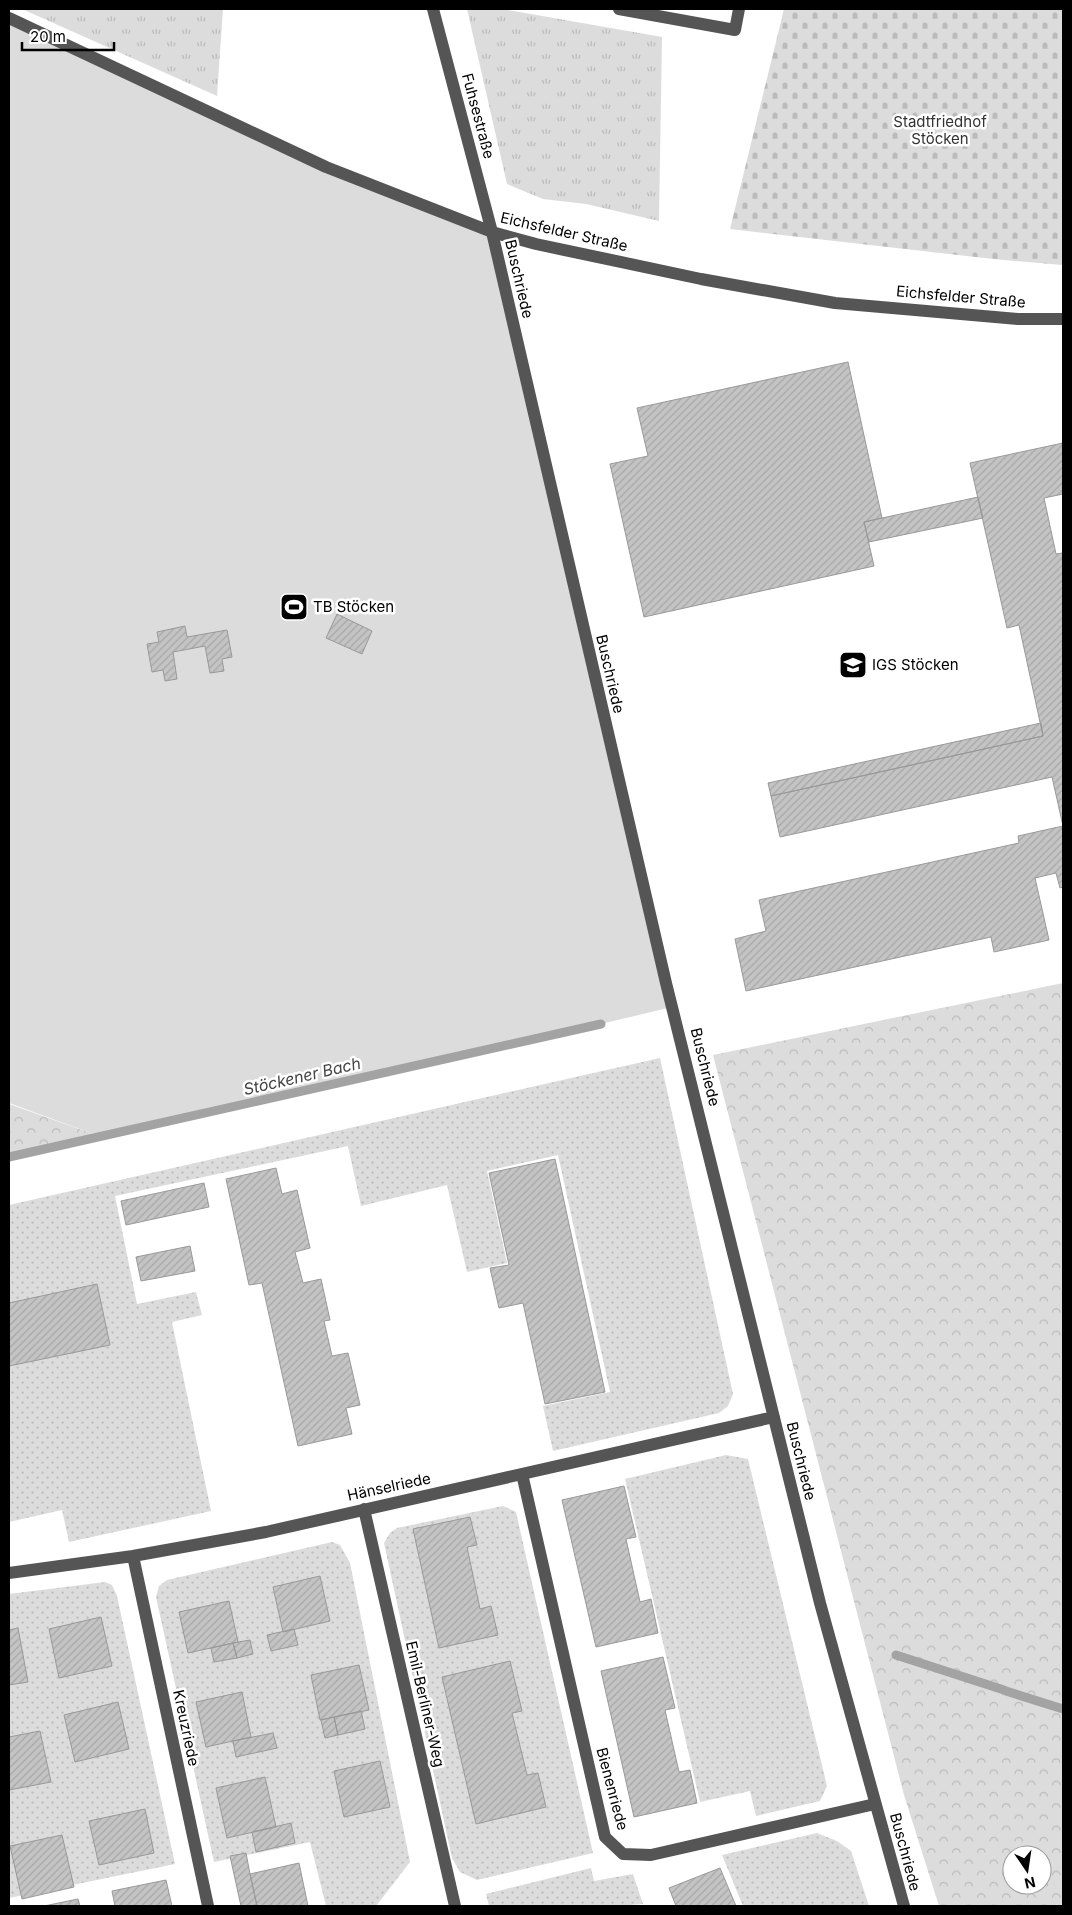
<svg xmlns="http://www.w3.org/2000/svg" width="1072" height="1915" viewBox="0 0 1072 1915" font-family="Inter,sans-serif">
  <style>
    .grass { fill: url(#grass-tufts) }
    .forest { fill: url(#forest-crowns); fill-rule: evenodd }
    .cemetery { fill: url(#cemetery-stones) }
    .garden { fill: url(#garden-dots) }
    .pitch { fill: #dcdcdc }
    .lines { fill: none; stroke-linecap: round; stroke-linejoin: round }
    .stream { stroke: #a3a3a3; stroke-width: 9 }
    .building { fill: url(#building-hatch); stroke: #999 }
    .minor { stroke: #555; stroke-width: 12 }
    .labels { text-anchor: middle; stroke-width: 5; stroke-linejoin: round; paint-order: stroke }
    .street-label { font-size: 15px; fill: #000; stroke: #fff }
    .park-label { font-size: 15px; fill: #333; stroke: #fff }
    .poi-label { font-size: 15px; fill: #000; stroke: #fff; text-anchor: start }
    .water-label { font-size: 16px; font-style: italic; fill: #444; stroke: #fff }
  </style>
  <defs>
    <pattern id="grass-tufts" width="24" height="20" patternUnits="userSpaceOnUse" patternTransform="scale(1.25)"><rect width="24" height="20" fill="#dcdcdc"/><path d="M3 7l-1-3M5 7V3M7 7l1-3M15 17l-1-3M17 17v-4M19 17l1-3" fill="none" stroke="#bbb"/></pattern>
    <pattern id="forest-crowns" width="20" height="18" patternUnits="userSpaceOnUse" patternTransform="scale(1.25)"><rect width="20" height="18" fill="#dcdcdc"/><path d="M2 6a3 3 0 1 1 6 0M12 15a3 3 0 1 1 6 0" fill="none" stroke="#bbb"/></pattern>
    <pattern id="cemetery-stones" width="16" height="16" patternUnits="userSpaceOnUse" patternTransform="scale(1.25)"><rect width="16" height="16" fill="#dcdcdc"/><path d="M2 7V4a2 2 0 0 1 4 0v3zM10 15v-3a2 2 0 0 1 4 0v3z" fill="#bbb"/></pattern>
    <pattern id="garden-dots" width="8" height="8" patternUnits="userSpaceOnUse" patternTransform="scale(1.25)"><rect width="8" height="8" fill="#dcdcdc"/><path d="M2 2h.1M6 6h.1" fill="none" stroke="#bbb" stroke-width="1.8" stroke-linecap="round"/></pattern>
    <pattern id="building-hatch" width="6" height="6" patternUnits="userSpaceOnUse" patternTransform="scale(1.25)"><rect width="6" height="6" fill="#c4c4c4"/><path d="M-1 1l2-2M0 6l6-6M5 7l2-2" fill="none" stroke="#a7a7a7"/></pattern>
  </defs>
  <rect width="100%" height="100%" fill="#fff"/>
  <path class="grass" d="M 22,9 L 223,9 L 217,96 Z
    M 467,9 L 502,9 L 662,37 L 659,221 L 586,204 L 543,199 L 507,184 Z"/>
  <path class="forest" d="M 1063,983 L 1063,1906 L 939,1906 L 904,1795 L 713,1055 ZM 1012,1855 L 1042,1855 L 1042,1885 L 1012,1885 Z
    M 9,1104 L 99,1136 L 9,1157 Z"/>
  <path class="cemetery" d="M 784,9 L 1063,9 L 1063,265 L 993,259 L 730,229 Z"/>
  <path class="garden" d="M 660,1058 L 733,1394 L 728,1406 L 719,1413 L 553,1451 L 543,1406 L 610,1392 L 558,1155 L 487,1171 L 507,1263 L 467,1272 L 447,1185 L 361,1206 L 348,1146 L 115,1196 L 137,1304 L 196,1292 L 202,1315 L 172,1322 L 211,1511 L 69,1542 L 62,1510 L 9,1522 L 9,1205 Z
    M 726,1455 L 748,1459 L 827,1786 L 820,1801 L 756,1816 L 750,1791 L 700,1802 L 625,1479 Z
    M 503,1506 L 516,1512 L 593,1853 L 477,1880 L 460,1872 L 452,1858 L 384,1543 L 390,1533 L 397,1528 Z
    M 332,1542 L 340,1545 L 350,1563 L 410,1862 L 376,1906 L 326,1906 L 310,1842 L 214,1862 L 156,1597 L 159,1586 L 167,1580 Z
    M 105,1582 L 112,1585 L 117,1596 L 175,1864 L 9,1898 L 9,1594 Z
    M 817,1833 L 837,1841 L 851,1851 L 869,1906 L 743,1906 L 722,1855 Z
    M 591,1868 L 594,1881 L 633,1874 L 643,1904 L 617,1906 L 489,1906 L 486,1894 Z"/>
  <path class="pitch" d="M 9,18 L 326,167 L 492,232 L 672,1007 L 601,1024 L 99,1136 L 9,1103 Z"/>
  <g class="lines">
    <path class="stream" d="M 9,1157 L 601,1024
      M 896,1655 L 1004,1690
      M 1006,1691 L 1063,1709"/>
  </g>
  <path class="building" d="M 848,362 L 882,518 L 864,522 L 874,566 L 644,617 L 610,464 L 648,456 L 637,408 Z
    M 1063,443 L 1063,494 L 1044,498 L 1056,554 L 1063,553 L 1063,643 L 1062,644 L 1063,650 L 1063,887 L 1060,888 L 1056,873 L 1035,878 L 1049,940 L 994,952 L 991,937 L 746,991 L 735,939 L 766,931 L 759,900 L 1019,843 L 1018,836 L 1063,826 L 1052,777 L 780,837 L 771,796 L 1043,736 L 1019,625 L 1007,628 L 970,463 Z
    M 978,497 L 983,518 L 869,542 L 864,522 Z
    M 337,614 L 372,631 L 362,654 L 326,638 Z
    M 185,626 L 187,637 L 227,630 L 232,657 L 222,659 L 224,671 L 210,673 L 205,646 L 173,652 L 177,679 L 165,681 L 163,670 L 152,672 L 147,644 L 159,642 L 157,632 Z
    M 1041,723 L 1043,736 L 771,796 L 768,783 Z
    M 555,1159 L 605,1392 L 545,1404 L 523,1303 L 499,1308 L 490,1268 L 509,1265 L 489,1173 Z
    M 276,1168 L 282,1194 L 297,1190 L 310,1248 L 295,1252 L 303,1283 L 321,1279 L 330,1320 L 324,1321 L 332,1356 L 348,1353 L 360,1405 L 346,1408 L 352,1434 L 298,1446 L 262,1283 L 249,1285 L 226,1179 Z
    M 204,1183 L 209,1207 L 126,1225 L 121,1201 Z
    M 190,1246 L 195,1271 L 141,1281 L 136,1257 Z
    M 97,1284 L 110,1345 L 9,1366 L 9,1303 Z
    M 624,1486 L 636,1537 L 626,1539 L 640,1602 L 651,1599 L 658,1633 L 596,1647 L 562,1500 Z
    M 470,1517 L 477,1545 L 467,1547 L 480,1609 L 491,1606 L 498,1635 L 439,1648 L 413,1529 Z
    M 320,1576 L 330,1621 L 283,1632 L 273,1587 Z
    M 229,1601 L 238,1642 L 188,1653 L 179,1612 Z
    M 101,1617 L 112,1666 L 59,1678 L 49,1629 Z
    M 18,1628 L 28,1682 L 9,1685 L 9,1630 Z
    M 294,1629 L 298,1645 L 271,1651 L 267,1635 Z
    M 250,1640 L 253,1654 L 237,1658 L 233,1643 Z
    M 233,1643 L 237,1658 L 214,1662 L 211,1648 Z
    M 663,1657 L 675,1708 L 665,1710 L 679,1772 L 690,1770 L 697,1803 L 634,1817 L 601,1671 Z
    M 510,1661 L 522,1711 L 512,1713 L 527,1775 L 538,1773 L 546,1807 L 476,1824 L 442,1677 Z
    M 359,1665 L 369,1710 L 320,1720 L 311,1675 Z
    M 242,1692 L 251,1737 L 206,1747 L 196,1702 Z
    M 118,1702 L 129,1749 L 75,1762 L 64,1715 Z
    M 361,1711 L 365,1729 L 338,1735 L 334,1717 Z
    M 334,1717 L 338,1735 L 325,1738 L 321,1720 Z
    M 40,1731 L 51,1782 L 9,1790 L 9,1737 Z
    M 273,1733 L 277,1748 L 236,1757 L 233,1741 Z
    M 380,1761 L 390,1807 L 344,1817 L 334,1771 Z
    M 265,1777 L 276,1827 L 227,1838 L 216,1788 Z
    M 145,1809 L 154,1853 L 99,1865 L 89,1821 Z
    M 291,1823 L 295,1843 L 256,1852 L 252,1832 Z
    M 62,1835 L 74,1887 L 22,1899 L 10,1846 Z
    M 246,1853 L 250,1874 L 257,1906 L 241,1906 L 230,1856 Z
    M 299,1863 L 308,1906 L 257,1906 L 250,1874 Z
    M 720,1868 L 736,1906 L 676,1906 L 669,1888 Z
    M 166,1880 L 172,1906 L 115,1906 L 112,1891 Z
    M 78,1899 L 80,1906 L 44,1906 Z"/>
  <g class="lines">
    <path class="minor" d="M 433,9 L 492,232 L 666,983 L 820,1603 L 904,1906
      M 619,9 L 735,30 L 739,9
      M 9,18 L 326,167 L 492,232 L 536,244 L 701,279 L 835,303 L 1018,319 L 1063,319
      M 522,1474 L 605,1837 L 623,1854 L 651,1855 L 875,1804
      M 364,1509 L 455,1906
      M 133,1556 L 208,1906
      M 9,1573 L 133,1556 L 266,1532 L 774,1417"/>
  </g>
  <defs>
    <symbol id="stadium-square" viewBox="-11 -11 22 22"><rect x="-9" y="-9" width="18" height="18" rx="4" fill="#000" stroke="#fff"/><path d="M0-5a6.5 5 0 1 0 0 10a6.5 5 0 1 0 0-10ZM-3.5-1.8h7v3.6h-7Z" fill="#fff"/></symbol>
    <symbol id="school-square" viewBox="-11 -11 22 22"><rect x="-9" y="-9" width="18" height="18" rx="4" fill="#000" stroke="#fff"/><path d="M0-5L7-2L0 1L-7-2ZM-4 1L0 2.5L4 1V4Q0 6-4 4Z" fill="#fff"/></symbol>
  </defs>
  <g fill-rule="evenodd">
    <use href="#stadium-square" x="278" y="591" width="32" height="32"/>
    <use href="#school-square" x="837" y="649" width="32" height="32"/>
  </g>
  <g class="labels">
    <g class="street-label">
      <text transform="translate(478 116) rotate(75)" y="5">Fuhsestraße</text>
      <text transform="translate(564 232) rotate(13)" y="5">Eichsfelder Straße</text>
      <text transform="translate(519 279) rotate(77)" y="5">Buschriede</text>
      <text transform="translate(961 297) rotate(5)" y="5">Eichsfelder Straße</text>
      <text transform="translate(610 674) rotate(77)" y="5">Buschriede</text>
      <text transform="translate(705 1067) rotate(76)" y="5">Buschriede</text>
      <text transform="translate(801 1461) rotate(76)" y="5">Buschriede</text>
      <text transform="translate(389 1487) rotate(-12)" y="5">Hänselriede</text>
      <text transform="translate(425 1704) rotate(77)" y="5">Emil-Berliner-Weg</text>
      <text transform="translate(186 1728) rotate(78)" y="5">Kreuzriede</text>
      <text transform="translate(612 1789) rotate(75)" y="5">Bienenriede</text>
      <text transform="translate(905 1852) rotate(75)" y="5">Buschriede</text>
    </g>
    <g class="park-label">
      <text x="940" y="127">Stadtfriedhof<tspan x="940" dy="17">Stöcken</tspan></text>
    </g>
    <g class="poi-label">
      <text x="313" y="612">TB Stöcken</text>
      <text x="872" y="670">IGS Stöcken</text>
    </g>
    <g class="water-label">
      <text transform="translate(302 1076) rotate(-13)" y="6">Stöckener Bach</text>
    </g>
  </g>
  <rect width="1072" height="1915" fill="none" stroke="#000000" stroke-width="20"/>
  <g transform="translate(1027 1870) rotate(167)"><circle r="24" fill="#ffffff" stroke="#999999"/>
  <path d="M0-4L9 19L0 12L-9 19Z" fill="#000000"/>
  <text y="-8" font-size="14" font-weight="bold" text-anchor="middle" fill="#000000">N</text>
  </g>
  <path d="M22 42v8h92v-8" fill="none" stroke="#000000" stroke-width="2.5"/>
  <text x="30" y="42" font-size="15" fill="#000000" stroke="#ffffff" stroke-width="4" paint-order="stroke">20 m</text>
</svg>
